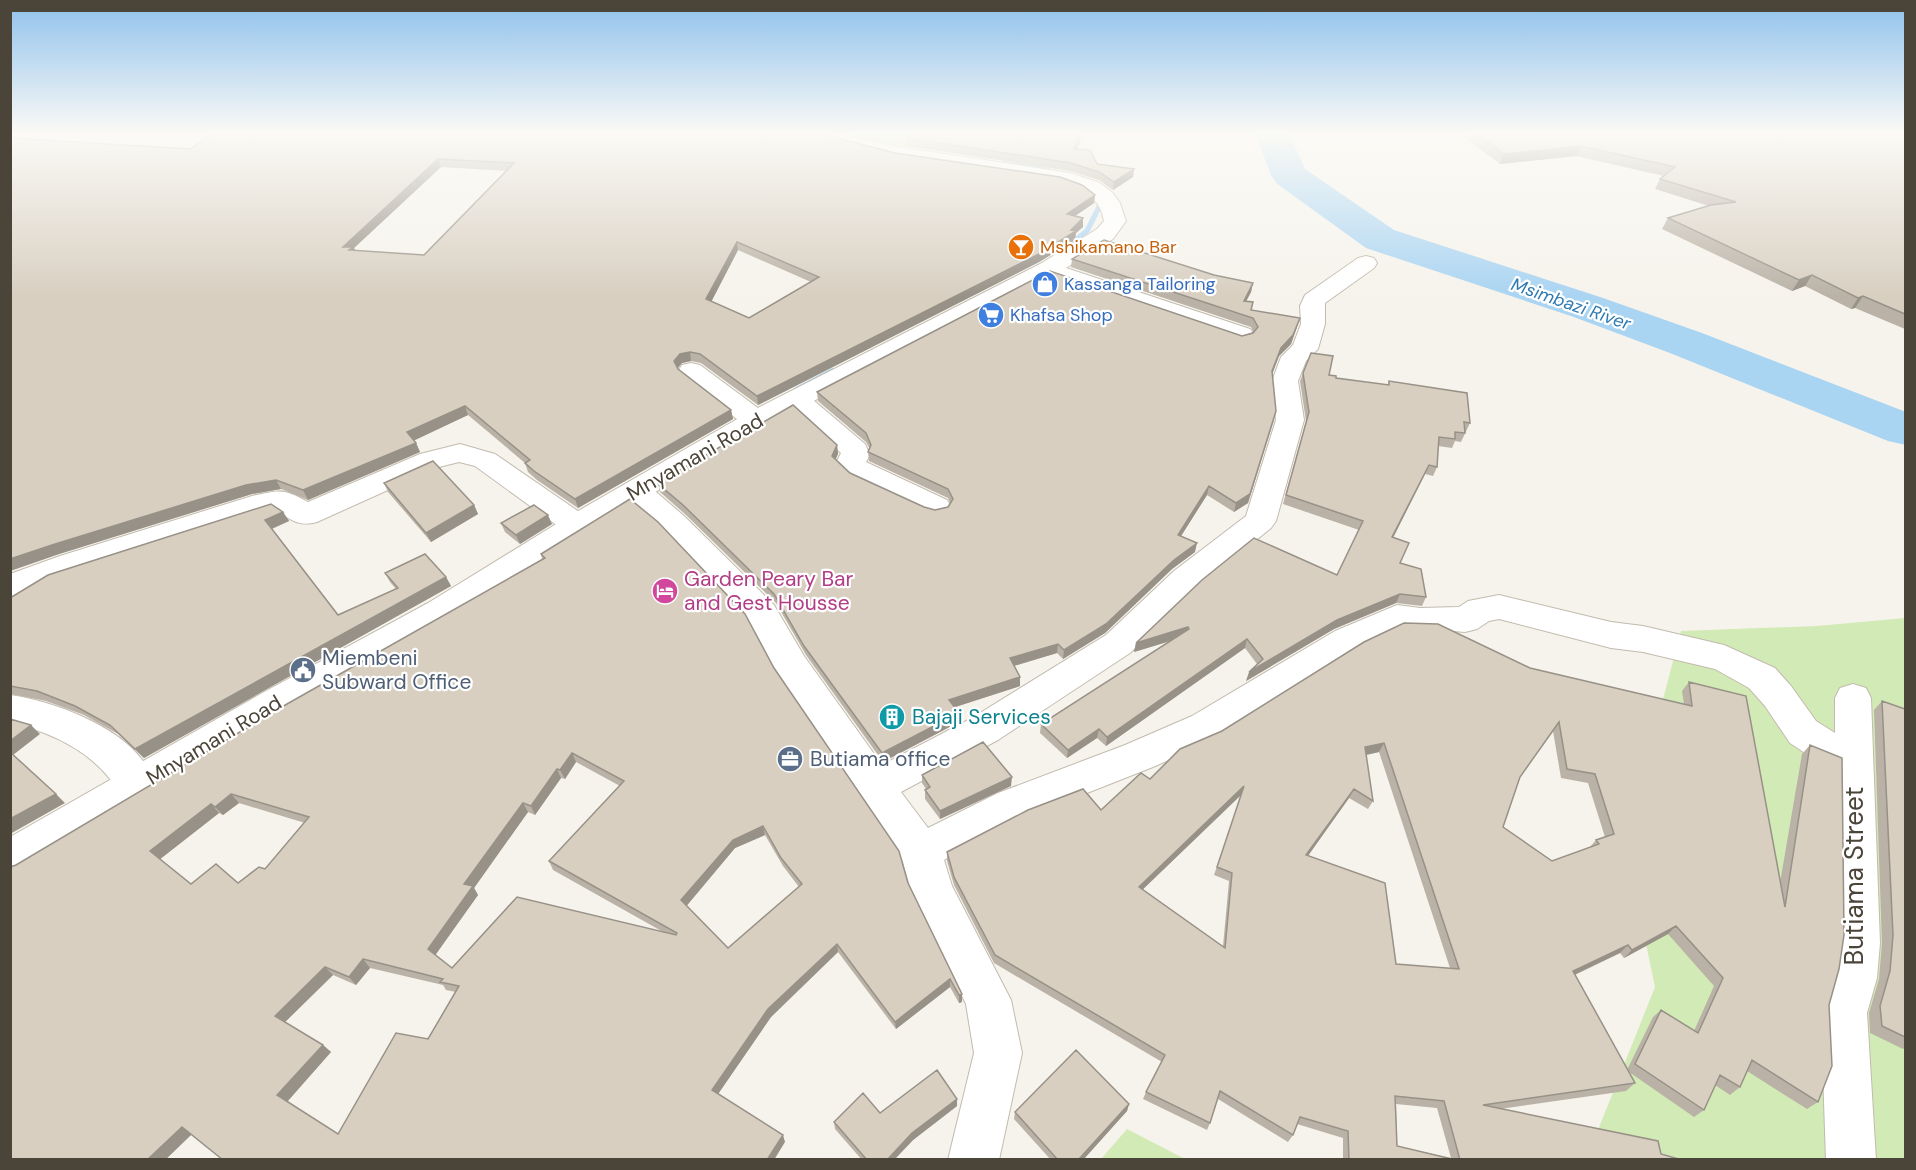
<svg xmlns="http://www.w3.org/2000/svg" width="1916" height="1170" viewBox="0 0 1916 1170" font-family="'DM Sans',sans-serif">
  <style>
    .green { fill: #d2eab5 }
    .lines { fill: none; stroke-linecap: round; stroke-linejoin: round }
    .stream { fill: #a9d4f2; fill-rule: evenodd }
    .river { fill: #a9d4f2; fill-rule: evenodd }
    .minor-casing { stroke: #c2bbae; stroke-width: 2 }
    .tertiary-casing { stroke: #c2bbae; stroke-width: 2 }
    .minor { fill: #fff; fill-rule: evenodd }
    .tertiary { fill: #fff; fill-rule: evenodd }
    .wall { fill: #bab2a6; fill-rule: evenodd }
    .shaded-wall { fill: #979187 }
    .building { fill: #d8cfc1; stroke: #979187; stroke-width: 1.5; fill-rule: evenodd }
    .labels { text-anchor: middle; stroke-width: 4.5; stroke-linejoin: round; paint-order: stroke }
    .far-food-label { font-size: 18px; fill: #c56008; stroke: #fff; text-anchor: start }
    .far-shop-label { font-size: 18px; fill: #366cbe; stroke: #fff; text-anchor: start }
    .far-water-label { font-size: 18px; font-style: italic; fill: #2e7ab2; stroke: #fff }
    .street-label { font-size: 21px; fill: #4b4439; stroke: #fff }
    .hotel-label { font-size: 21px; fill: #b23c85; stroke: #fff; text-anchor: start }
    .service-label { font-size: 21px; fill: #4e5e75; stroke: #fff; text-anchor: start }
    .culture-label { font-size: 21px; fill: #0d838f; stroke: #fff; text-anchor: start }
    .near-street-label { font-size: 26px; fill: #4b4439; stroke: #fff }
  </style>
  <rect width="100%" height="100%" fill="#f6f3ec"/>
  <path class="green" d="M 843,133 L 919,133 L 905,138 L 909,146 C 889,150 859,145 843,133 Z
    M 1905,618 L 1905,1159 L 1586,1160 L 1655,987 L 1625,843 L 1681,631 L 1817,626 Z
    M 1127,1129 L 1185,1159 L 1101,1159 Z"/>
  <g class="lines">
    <path class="stream" d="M 1003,161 L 1048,166 L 1051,168 L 1048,170 L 1001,164 L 1000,163 Z
      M 1101,201 L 1104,203 L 1090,231 L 1067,253 L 1061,253 L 1061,249 L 1085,229 L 1098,203 Z
      M 832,368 L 835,369 L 835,373 L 801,390 L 795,390 L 794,388 Z"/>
    <path class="river" d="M 1255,133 L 1289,133 L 1305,169 L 1394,230 L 1603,298 L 1702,333 L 1906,412 L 1906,445 L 1888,441 L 1670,353 L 1571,316 L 1366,248 L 1276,183 L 1271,175 Z"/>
    <defs>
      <path id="minor" d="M 1366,256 L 1374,258 L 1377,263 L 1374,268 L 1325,303 L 1325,324 L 1318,349 L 1306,361 L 1298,381 L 1304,420 L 1276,521 L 1271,528 L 1198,587 L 1130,653 L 998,740 L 901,792 L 928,828 L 998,793 L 1125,745 L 1192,716 L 1335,631 L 1397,605 L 1420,608 L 1459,607 L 1468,601 L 1499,595 L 1611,622 L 1643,626 L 1724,645 L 1775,668 L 1791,686 L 1816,721 L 1835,733 L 1835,698 L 1840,688 L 1853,684 L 1866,688 L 1871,698 L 1880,943 L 1877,978 L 1867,1013 L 1876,1160 L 1826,1160 L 1821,1013 L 1831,978 L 1836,943 L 1835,766 L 1805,753 L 1790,743 L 1765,706 L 1749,688 L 1715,669 L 1643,652 L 1611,648 L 1499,619 L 1489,621 L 1477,629 L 1465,632 L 1441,630 L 1420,632 L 1400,630 L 1359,649 L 1218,738 L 1153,767 L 1026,817 L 944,860 L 952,886 L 1011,1000 L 1022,1053 L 999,1160 L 948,1160 L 974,1053 L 966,1004 L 911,891 L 902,859 L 778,676 L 749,622 L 662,530 L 626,499 L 622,492 L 626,485 L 637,482 L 648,485 L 684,516 L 774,605 L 804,656 L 882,765 L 972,718 L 1106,635 L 1174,571 L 1246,516 L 1276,420 L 1272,381 L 1281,357 L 1293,345 L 1301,324 L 1300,306 L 1305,295 L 1358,258 Z
        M 1048,262 L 1250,329 L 1254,334 L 1250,339 L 1241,342 L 1232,339 L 1040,274 L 1036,269 L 1040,264 Z
        M 691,363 L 700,365 L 766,414 L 770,420 L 766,426 L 756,428 L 746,426 L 682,377 L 678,371 L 682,365 Z
        M 796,392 L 806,394 L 865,444 L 870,455 L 866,462 L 947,500 L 951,507 L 947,514 L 936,517 L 925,514 C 901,503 850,487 835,465 L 841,453 L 782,400 L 786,394 Z
        M 460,444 L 495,454 L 588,518 L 593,525 L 588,532 L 577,535 L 566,532 L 475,466 L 459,462 L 439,467 L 317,522 C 300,527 291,520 277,511 L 259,515 L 82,572 L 10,599 L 10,574 L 60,556 L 252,496 C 279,490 283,488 308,502 L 420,454 Z
        M 10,695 C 53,701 117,725 143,761 C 148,768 152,778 156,786 L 150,798 L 136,802 L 122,798 C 102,757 54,731 10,724 Z"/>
      <path id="tertiary" d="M 823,133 L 847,133 L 855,138 L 899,147 L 1070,173 L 1098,182 L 1112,192 L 1120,203 L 1126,221 L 1113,239 L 1056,274 L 766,426 L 588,532 L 452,621 L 292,711 L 25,872 L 10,877 L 10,837 L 266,691 L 428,603 L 566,518 L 746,414 L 1040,264 L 1097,229 L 1104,221 C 1100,196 1082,190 1060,183 C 1021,177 841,159 823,133 Z"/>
    </defs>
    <use href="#minor" class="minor-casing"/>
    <use href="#tertiary" class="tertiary-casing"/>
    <use href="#minor" class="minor"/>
    <use href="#tertiary" class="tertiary"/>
  </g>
  <path class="wall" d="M 908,133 L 1081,133 L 1081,139 L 1077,149 L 1097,164 L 1134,169 L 1133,177 L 1113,190 L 1099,180 L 1070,171 L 907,146 L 907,138 Z
    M 1468,133 L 1905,133 L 1905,329 L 1855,308 L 1851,309 L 1805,286 L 1792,291 L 1662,229 L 1668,218 L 1709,206 L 1655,189 L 1660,179 L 1664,176 L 1576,156 L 1500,164 L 1468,140 Z
    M 10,138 L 190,149 L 895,153 L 1095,195 L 1094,203 L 1075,216 L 1083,218 L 1083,227 L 1076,233 L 1075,240 L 1039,262 L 758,405 L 701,363 L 691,361 L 682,363 L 678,368 L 678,369 L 731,410 L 733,419 L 578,508 L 537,480 L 528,472 L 525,463 L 468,415 L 414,440 L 416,443 L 420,452 L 308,500 L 281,489 L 252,494 L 59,554 L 10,571 ZM 441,167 L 507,171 L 424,255 L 355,251 L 354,248 ZM 738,250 L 811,282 L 749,318 L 711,302 Z
    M 1072,259 L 1214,275 L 1253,283 L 1251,292 L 1246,301 L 1251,310 L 1297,327 L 1291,344 L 1279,356 L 1272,374 L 1274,420 L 1248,503 L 1234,512 L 1207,495 L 1181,536 L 1195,552 L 1172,569 L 1105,633 L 1063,659 L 1057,653 L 1014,666 L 1020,677 L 1020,686 L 955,707 L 959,722 L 883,762 L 806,655 L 776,603 L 685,514 L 660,492 L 657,483 L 837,445 L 838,454 L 835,460 L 850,473 L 924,507 L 935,510 L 948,507 L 950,503 L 948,498 L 869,461 L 868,452 L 870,449 L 866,442 L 818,401 L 817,392 L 1242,336 L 1253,332 L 1251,327 L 1071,267 Z
    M 1303,373 L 1329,375 L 1336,378 L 1388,385 L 1389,381 L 1470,423 L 1461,442 L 1455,441 L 1452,448 L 1438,446 L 1437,467 L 1433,476 L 1425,474 L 1393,537 L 1401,563 L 1426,597 L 1422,606 L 1396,603 L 1334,629 L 1246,681 L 1257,664 L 1245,648 L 1106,746 L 1097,738 L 1067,758 L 1040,733 L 1041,724 L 1171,641 L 1134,652 L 1136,643 L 1337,575 L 1359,530 L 1283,504 L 1306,421 L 1300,381 Z
    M 384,483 L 474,505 L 478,514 L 431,542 L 388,492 Z
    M 283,512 L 289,521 L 272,529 L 338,615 L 396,589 L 390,582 L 385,573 L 446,577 L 451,586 L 144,758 L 118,734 L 84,715 L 46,701 L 10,694 L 10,598 Z
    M 501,523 L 552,524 L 520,544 L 505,532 Z
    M 541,554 L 774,668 L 908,883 L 962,994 L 962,1002 L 959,1003 L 950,987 L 896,1029 L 838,952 L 771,1017 L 718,1094 L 785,1142 L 192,1134 L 165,1160 L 10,1160 L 16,865 L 542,559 ZM 576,762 L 620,786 L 549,861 L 553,870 L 665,933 L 452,968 L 435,955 L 478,895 L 474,888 L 528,812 L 535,815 L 561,778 L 565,779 ZM 239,803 L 305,823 L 265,869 L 238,883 L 191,884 L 160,859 L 219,813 L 223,815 ZM 765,835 L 783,866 L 799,887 L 728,948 L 686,906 L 735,848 ZM 370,968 L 443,985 L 446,990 L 456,992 L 428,1039 L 338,1134 L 287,1102 L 331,1052 L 323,1045 L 285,1022 L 333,975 L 356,985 Z
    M 1530,668 L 1684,704 L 1682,691 L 1689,682 L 1780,883 L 1802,754 L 1810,745 L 1829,1005 L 1818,1102 L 1807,1109 L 1747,1071 L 1740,1087 L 1730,1095 L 1715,1085 L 1704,1110 L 1694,1117 L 1629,1072 L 1635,1083 L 1626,1091 L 1500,1109 L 1682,1160 L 1343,1160 L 1343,1138 L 1297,1124 L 1293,1135 L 1288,1142 L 1218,1099 L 1210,1123 L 1207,1130 L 1143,1099 L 1146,1092 L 1162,1062 L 994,963 L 954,885 L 947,861 L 947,852 L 1101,810 L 1150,779 ZM 1553,731 L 1561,778 L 1588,783 L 1605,837 L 1596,840 L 1590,847 L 1552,861 L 1503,827 L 1519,778 ZM 1379,752 L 1450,968 L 1396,964 L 1308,856 L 1349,798 L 1368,809 L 1373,801 L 1366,755 ZM 1241,795 L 1214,875 L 1229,881 L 1223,946 L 1143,889 ZM 1668,934 L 1714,986 L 1694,1031 L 1661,1010 L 1653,1017 L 1627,1070 L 1575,975 L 1620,953 L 1624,958 ZM 1396,1104 L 1437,1108 L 1451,1158 L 1397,1146 Z
    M 1882,701 L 1905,709 L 1905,1047 L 1903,1049 L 1870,1033 L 1869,1013 L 1879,979 L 1882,943 L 1874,710 Z
    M 922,775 L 1011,786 L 940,819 L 925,799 L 925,790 L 926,789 L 922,783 Z
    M 957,1099 L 957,1106 L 913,1140 L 894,1160 L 862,1160 L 835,1129 L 834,1122 L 880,1113 Z
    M 1129,1104 L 1127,1111 L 1083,1160 L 1051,1160 L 1014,1119 L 1015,1112 Z"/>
  <path class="shaded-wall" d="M 1080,133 L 1081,139 L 1074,157 L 1074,149 Z
    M 1581,146 L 1576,156 L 1500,164 L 1504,154 Z
    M 438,159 L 441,167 L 354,248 L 357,255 L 343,247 Z
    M 1134,169 L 1133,177 L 1113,190 L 1114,182 Z
    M 1095,195 L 1094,203 L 1066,222 L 1067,214 Z
    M 1083,218 L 1083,227 L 1076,233 L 1075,240 L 1039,262 L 758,405 L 757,396 L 1071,230 Z
    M 737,242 L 738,250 L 708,308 L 706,299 Z
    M 1812,275 L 1805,286 L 1792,291 L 1799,280 Z
    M 1253,283 L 1251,292 L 1242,309 L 1244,301 Z
    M 1863,296 L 1855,308 L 1851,309 L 1858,298 Z
    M 1300,318 L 1291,344 L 1279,356 L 1270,380 L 1272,371 L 1281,348 Z
    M 690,352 L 691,361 L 682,363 L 676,370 L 674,361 L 680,354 Z
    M 465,406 L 468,415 L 411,442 L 407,432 Z
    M 731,410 L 733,419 L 578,508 L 575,499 Z
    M 1276,411 L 1248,503 L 1234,512 L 1236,503 Z
    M 416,443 L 420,452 L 308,500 L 303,490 Z
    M 837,445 L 838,454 L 833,465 L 832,456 Z
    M 1429,465 L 1425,474 L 1389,546 L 1392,537 Z
    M 276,480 L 281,489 L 252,494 L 59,554 L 10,571 L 10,559 L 52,545 L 246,485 Z
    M 1209,486 L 1207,495 L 1176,544 L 1178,535 Z
    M 474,505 L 478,514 L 431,542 L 426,533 Z
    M 283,512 L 289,521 L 271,529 L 265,520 Z
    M 548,515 L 552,524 L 520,544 L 516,535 Z
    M 1197,543 L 1195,552 L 1172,569 L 1105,633 L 1063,659 L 1064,650 L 1174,560 Z
    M 446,577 L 451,586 L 144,758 L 135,749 Z
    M 1400,594 L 1396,603 L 1334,629 L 1246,681 L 1249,672 L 1337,620 Z
    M 1188,627 L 1186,636 L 1134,652 L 1136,643 Z
    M 1247,639 L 1245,648 L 1106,746 L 1107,737 Z
    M 1058,644 L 1057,653 L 1010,667 L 1010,658 Z
    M 1020,677 L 1020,686 L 949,709 L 949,700 Z
    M 959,713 L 959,722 L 883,762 L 882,753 Z
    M 31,725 L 40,734 L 13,755 L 10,753 L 10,741 Z
    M 1099,729 L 1097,738 L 1067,758 L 1068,750 Z
    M 1384,743 L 1379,752 L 1361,756 L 1365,747 Z
    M 572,753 L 576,762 L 565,779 L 560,770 Z
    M 557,769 L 561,778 L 535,815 L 531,806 Z
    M 1012,777 L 1011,786 L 940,819 L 940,811 Z
    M 1244,786 L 1241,795 L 1137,895 L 1139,887 Z
    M 1354,789 L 1349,798 L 1302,864 L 1306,855 Z
    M 56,794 L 65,803 L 10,834 L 10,819 Z
    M 231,794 L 239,803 L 223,815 L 215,807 Z
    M 523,803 L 528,812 L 474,888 L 478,895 L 434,957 L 428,949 L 464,884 Z
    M 211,804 L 219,813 L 159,860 L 150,851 Z
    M 763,826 L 765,835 L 735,848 L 684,909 L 681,900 L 733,840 Z
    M 1676,926 L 1668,934 L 1624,958 L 1632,950 Z
    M 837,944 L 838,952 L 771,1017 L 716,1097 L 712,1090 L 768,1009 Z
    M 1628,945 L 1620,953 L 1565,979 L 1573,971 Z
    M 363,959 L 370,968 L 356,985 L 349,977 Z
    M 325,967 L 333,975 L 283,1024 L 275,1016 Z
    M 950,979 L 950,987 L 896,1029 L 895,1022 Z
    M 962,994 L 962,1002 L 959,1003 L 959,995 Z
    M 323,1045 L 331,1052 L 286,1103 L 277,1095 Z
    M 957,1099 L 957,1106 L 913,1140 L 894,1160 L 887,1160 L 912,1133 Z
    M 1129,1104 L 1127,1111 L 1083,1160 L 1078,1160 Z
    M 182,1127 L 192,1134 L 165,1160 L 147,1160 Z
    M 783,1135 L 785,1142 L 774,1160 L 767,1160 Z"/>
  <path class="building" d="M 213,133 L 818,133 L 895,153 L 1060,177 L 1082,185 L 1095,195 L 1067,214 L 1083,218 L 1071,230 L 1076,231 L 1039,254 L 757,396 L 700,354 L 690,352 L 680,354 L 674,361 L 678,369 L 731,410 L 575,499 L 534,471 L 525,463 L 530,460 L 465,406 L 407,432 L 416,443 L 303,490 L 276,480 L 246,485 L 52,545 L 10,559 L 10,138 L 190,149 ZM 438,159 L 514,163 L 424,255 L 349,250 L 353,247 L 343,247 ZM 737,242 L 819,277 L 749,318 L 706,299 Z
    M 908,133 L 1080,133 L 1074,149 L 1090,150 L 1097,164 L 1134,169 L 1114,182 L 1099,172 L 1071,163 L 907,138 Z
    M 1475,133 L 1905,133 L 1905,314 L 1863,296 L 1858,298 L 1812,275 L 1799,280 L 1668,218 L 1711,205 L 1736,202 L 1660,179 L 1675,167 L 1581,146 L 1504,154 Z
    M 1104,240 L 1214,275 L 1253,283 L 1244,301 L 1253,302 L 1251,310 L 1300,318 L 1293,335 L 1281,348 L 1272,371 L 1276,411 L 1250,494 L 1236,503 L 1209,486 L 1178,535 L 1197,543 L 1174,560 L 1106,624 L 1064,650 L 1058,644 L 1010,658 L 1020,677 L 949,700 L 959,713 L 882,753 L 804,646 L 774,594 L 683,505 L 657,483 L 793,405 L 837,445 L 832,456 L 850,473 L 924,507 L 935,510 L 948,507 L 953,499 L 948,489 L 868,452 L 871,445 L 866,433 L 817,392 L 1050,271 L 1242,336 L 1253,333 L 1258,327 L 1253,318 L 1072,259 Z
    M 1311,353 L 1333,356 L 1329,375 L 1336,376 L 1336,378 L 1389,385 L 1389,381 L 1467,393 L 1470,423 L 1464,422 L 1465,433 L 1455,432 L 1455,439 L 1439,437 L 1437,467 L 1429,465 L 1392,537 L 1409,543 L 1400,563 L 1421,569 L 1426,597 L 1400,594 L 1337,620 L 1249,672 L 1263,659 L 1247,639 L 1107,737 L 1099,729 L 1068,750 L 1041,724 L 1189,629 L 1188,627 L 1136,643 L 1202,580 L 1254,538 L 1337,575 L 1363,521 L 1286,495 L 1309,412 L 1303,373 Z
    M 433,461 L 474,505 L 426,533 L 384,483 Z
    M 630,499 L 658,522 L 745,614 L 774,668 L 899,851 L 908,883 L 962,994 L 959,995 L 950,979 L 895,1022 L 837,944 L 768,1009 L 712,1090 L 783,1135 L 767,1160 L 223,1160 L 182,1127 L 147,1160 L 10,1160 L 10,867 L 16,865 L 287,704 L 545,558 L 541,554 ZM 572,753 L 624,781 L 549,861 L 677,933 L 676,935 L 517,897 L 452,968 L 428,949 L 473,886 L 464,884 L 523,803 L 531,806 L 557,769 L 560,770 ZM 231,794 L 309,817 L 265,869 L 259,867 L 238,883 L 216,864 L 191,884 L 150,851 L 211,804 L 215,807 ZM 763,826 L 781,858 L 802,884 L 728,948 L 681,900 L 733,840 ZM 363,959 L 443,979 L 440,982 L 459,986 L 428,1039 L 396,1033 L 338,1134 L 277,1095 L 323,1045 L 275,1016 L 325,967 L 349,977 Z
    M 271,504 L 283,512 L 265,520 L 338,615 L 398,588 L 385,573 L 425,554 L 446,577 L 135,749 L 110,725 L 75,706 L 37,691 L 10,686 L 10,598 L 48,575 Z
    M 534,505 L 548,515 L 516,535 L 501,523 Z
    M 1404,623 L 1438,624 L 1530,668 L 1692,706 L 1689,682 L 1746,696 L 1785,907 L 1810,745 L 1842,758 L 1844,935 L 1839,969 L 1829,1005 L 1832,1066 L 1818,1102 L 1752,1060 L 1740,1087 L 1720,1075 L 1704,1110 L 1635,1064 L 1661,1010 L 1698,1033 L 1723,978 L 1676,926 L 1632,950 L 1628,945 L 1573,971 L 1635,1083 L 1483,1105 L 1658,1141 L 1661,1154 L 1682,1160 L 1460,1160 L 1444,1101 L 1395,1096 L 1397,1146 L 1456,1160 L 1349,1160 L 1348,1131 L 1300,1117 L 1293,1135 L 1220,1091 L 1210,1123 L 1146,1092 L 1165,1055 L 995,955 L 954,877 L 947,852 L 1028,810 L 1083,789 L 1101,810 L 1141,773 L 1150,779 L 1180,749 L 1222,731 L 1364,642 ZM 1559,722 L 1567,769 L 1595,774 L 1614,834 L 1596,840 L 1599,844 L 1552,861 L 1503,827 L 1520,777 ZM 1384,743 L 1459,969 L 1396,964 L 1385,883 L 1306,855 L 1354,789 L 1373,801 L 1365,747 ZM 1244,786 L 1217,867 L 1232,873 L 1225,948 L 1139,887 Z
    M 1882,701 L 1905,709 L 1905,1037 L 1882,1026 L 1880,1006 L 1890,971 L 1893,935 Z
    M 10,719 L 31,725 L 10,741 Z
    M 983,742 L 1012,777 L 940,811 L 925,790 L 930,787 L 922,775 Z
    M 10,752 L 56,794 L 10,819 Z
    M 1076,1050 L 1129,1104 L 1078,1160 L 1058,1160 L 1015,1112 Z
    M 937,1070 L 957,1099 L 912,1133 L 887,1160 L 867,1160 L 834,1122 L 863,1093 L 880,1113 Z"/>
  <linearGradient id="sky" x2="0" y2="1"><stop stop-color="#8fc1ec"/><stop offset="0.45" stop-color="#fbfaf6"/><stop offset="1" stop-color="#fbfaf6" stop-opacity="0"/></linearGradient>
  <rect width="1916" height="297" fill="url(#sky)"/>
  <defs>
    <symbol id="bar-disc" viewBox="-11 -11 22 22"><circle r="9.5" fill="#e8710a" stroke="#fff"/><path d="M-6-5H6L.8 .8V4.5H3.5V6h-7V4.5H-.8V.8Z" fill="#fff"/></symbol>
    <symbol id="shop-disc" viewBox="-11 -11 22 22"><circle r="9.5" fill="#3f7fe0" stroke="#fff"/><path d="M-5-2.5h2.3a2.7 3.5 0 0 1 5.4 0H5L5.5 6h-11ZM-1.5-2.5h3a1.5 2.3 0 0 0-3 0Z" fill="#fff"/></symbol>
    <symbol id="supermarket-disc" viewBox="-11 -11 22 22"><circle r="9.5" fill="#3f7fe0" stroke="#fff"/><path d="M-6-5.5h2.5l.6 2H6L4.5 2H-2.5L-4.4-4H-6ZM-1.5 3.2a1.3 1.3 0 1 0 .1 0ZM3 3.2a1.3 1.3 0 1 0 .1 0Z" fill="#fff"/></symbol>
    <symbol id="hotel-disc" viewBox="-11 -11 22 22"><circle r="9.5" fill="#d1479c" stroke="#fff"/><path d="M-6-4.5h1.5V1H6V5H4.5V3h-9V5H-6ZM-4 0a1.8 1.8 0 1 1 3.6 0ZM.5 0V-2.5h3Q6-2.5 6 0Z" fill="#fff"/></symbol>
    <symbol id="civic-disc" viewBox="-11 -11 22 22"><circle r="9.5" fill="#5c6f8a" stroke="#fff"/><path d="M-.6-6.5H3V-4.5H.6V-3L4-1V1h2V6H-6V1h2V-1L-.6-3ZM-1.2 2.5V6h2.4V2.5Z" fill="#fff"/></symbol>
    <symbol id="building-disc" viewBox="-11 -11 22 22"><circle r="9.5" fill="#0f9aa8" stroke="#fff"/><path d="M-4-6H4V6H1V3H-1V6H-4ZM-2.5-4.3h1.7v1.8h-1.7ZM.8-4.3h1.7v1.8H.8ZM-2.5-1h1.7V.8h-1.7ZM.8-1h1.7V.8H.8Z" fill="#fff"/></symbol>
    <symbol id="office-disc" viewBox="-11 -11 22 22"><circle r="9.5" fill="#5c6f8a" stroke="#fff"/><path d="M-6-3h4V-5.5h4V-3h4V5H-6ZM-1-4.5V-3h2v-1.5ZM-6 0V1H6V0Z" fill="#fff"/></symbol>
  </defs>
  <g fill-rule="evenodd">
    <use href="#bar-disc" x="1006" y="232" width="30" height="30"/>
    <use href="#shop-disc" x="1030" y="269" width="30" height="30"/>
    <use href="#supermarket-disc" x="976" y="300" width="30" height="30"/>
    <use href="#hotel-disc" x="650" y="576" width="30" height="30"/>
    <use href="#civic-disc" x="288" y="655" width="30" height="30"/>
    <use href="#building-disc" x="877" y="702" width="30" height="30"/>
    <use href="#office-disc" x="775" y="744" width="30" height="30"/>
  </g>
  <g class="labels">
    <g class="far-food-label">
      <text x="1040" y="253">Mshikamano Bar</text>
    </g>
    <g class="far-shop-label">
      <text x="1064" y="290">Kassanga Tailoring</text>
      <text x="1010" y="321">Khafsa Shop</text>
    </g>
    <g class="far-water-label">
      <text transform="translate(1571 304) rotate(19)" y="6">Msimbazi River</text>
    </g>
    <g class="street-label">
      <text transform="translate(695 457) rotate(-30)" y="7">Mnyamani Road</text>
      <text transform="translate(214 740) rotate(-31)" y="7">Mnyamani Road</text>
    </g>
    <g class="hotel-label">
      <text x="684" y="586">Garden Peary Bar<tspan x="684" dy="24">and Gest Housse</tspan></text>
    </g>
    <g class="service-label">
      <text x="322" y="665">Miembeni<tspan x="322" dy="24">Subward Office</tspan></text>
      <text x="810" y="766">Butiama office</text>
    </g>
    <g class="culture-label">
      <text x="912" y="724">Bajaji Services</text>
    </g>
    <g class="near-street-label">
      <text transform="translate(1854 876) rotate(-90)" y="9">Butiama Street</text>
    </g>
  </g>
  <rect width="1916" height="1170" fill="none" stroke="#4b4439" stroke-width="24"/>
</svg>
